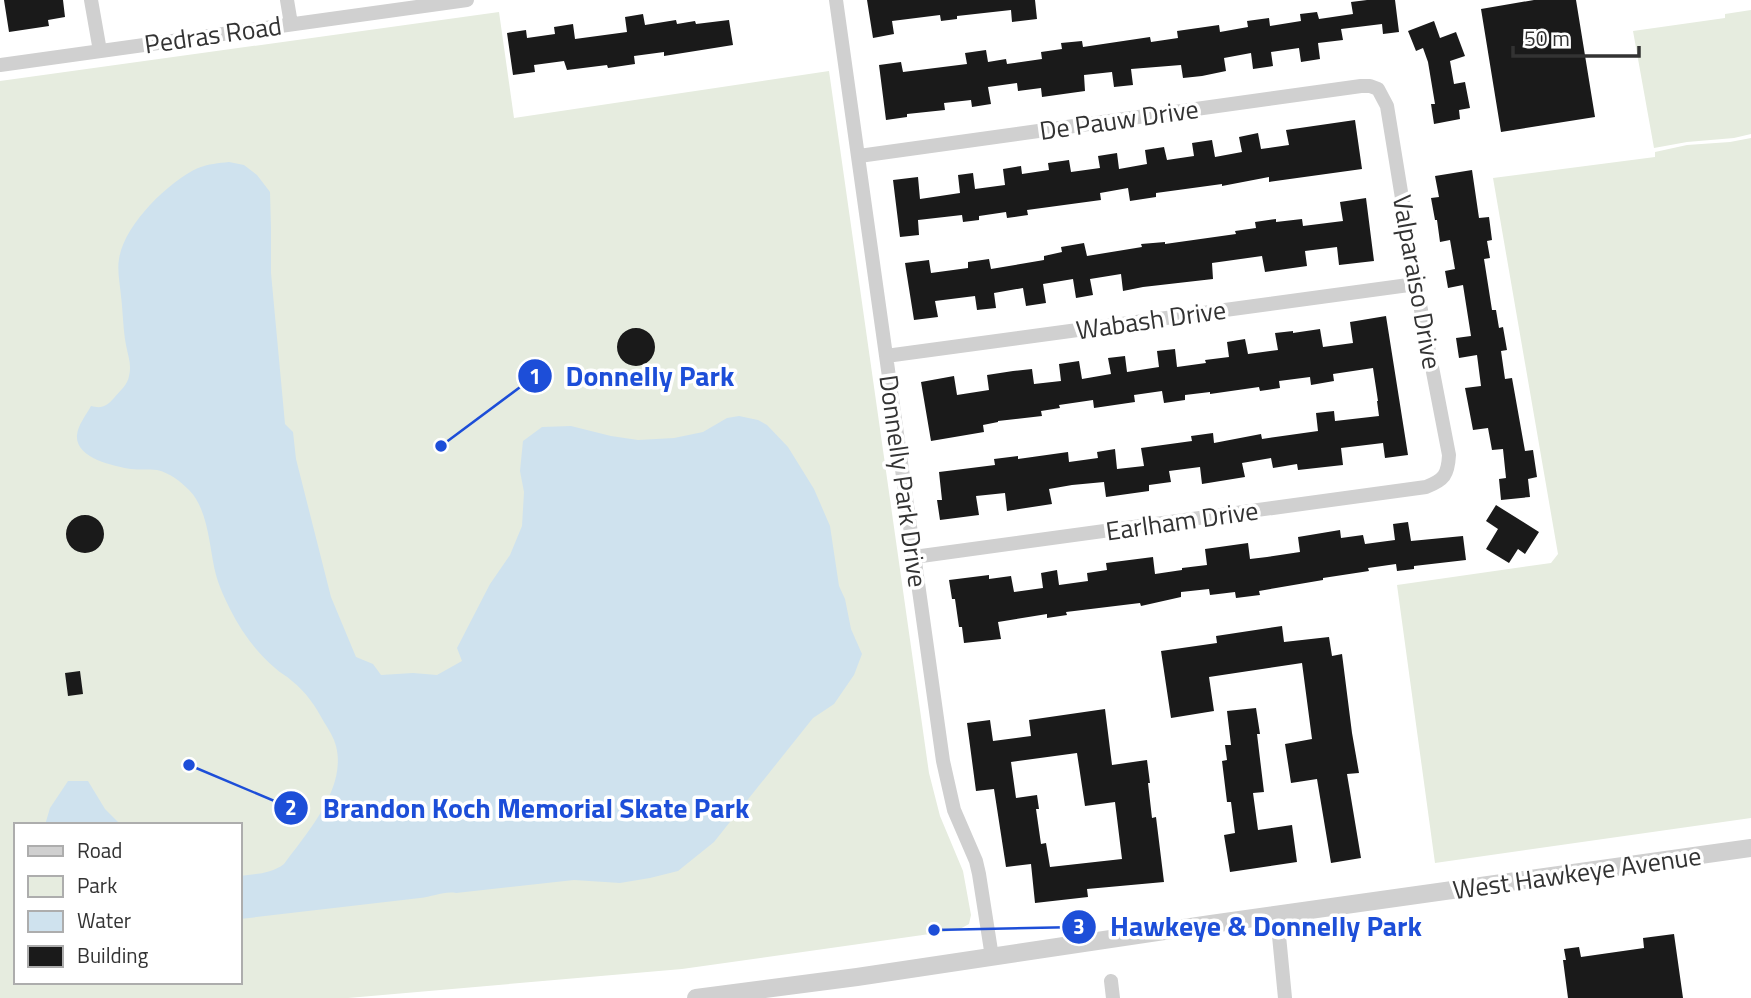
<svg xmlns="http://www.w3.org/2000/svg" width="1751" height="998" viewBox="0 0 1751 998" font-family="'Titillium Web',sans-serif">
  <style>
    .green { fill: #e6ecdf; fill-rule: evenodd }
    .water { fill: #cfe2ee }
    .building { fill: #1a1a1a; fill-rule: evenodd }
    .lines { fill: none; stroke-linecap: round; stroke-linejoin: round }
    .minor { stroke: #d0d0d0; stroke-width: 14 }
    .tertiary { stroke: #d0d0d0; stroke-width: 18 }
    .labels { text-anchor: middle; stroke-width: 7; stroke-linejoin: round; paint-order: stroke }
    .street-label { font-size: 26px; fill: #333; stroke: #fff }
    .leader { fill: none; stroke: #1d4ed8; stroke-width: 2.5 }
    .callout-dot { fill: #1d4ed8; stroke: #fff; stroke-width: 2.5 }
    .mark-label { font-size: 21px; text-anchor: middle; font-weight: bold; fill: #fff }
    .callout-label { font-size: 28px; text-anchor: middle; font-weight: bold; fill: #1d4ed8; stroke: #fff; stroke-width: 7; stroke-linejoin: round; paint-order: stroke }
  </style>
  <rect width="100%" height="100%" fill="#fff"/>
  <path class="green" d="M 1751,10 L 1751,134 L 1734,138 L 1687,142 L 1654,148 L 1633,31 L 1725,18 L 1725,14 Z
    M 499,12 L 514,118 L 829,71 L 929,773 L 940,816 L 963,871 L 971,915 L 969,924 L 958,930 L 682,969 L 348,998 L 0,998 L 0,81 ZM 16,825 L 240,825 L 240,982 L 16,982 Z
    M 1751,138 L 1751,818 L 1435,863 L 1397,585 L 1551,563 L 1558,554 L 1493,178 L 1655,157 L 1655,152 L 1687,145 L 1730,142 Z"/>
  <path class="water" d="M 229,162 L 244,165 L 257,175 L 270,192 L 271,228 L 271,273 L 285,424 L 293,432 L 296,459 L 331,597 L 356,657 L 373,664 L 381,675 L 413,673 L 437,675 L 462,661 L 457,648 L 490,584 L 510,555 L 522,526 L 524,492 L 520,471 L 523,441 L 542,427 L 571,426 L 611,436 L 638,440 L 674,438 L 703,432 L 727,418 L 739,416 L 758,420 L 767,425 L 788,447 L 814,489 L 830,526 L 839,586 L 845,599 L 851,629 L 862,654 L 854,675 L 834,704 L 813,718 L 714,842 L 678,871 L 650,878 L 620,883 L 574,880 L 456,893 C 444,891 432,897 420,898 L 240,919 L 240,876 C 255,874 271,874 284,864 C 307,833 347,788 336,746 C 334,738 329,730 324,722 C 316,707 306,692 292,681 C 287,676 280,673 275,668 C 256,652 241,631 230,609 C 225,599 219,586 216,575 C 209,548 209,510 189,490 C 180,481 170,473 157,470 C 149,469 139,470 131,469 C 113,466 75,458 77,435 C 78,425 86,415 91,406 C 102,409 107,406 114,398 C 120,391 128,384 129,376 C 132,365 128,356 126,345 C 123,329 123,312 121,296 C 120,284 117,271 119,259 C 124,225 168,182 198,168 C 208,164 219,163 229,162 Z
    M 68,781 L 88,781 L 105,809 L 121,825 L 45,825 L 50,808 Z"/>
  <path class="building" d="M 4,0 L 63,0 L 65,17 L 48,20 L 49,26 L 9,32 Z
    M 867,0 L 1035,0 L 1037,19 L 1012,22 L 1011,10 L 957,16 L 957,19 L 941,21 L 940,15 L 892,21 L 894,34 L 873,38 Z
    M 1367,0 L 1395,0 L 1399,32 L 1383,34 L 1382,24 L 1341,29 L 1343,40 L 1318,43 L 1320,59 L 1301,62 L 1299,48 L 1271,52 L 1273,66 L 1253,69 L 1251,53 L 1224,58 L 1226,71 L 1202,76 L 1183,78 L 1181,65 L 1131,69 L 1133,85 L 1114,87 L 1112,72 L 1084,75 L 1085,91 L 1042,97 L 1041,88 L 1018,91 L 1017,83 L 988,87 L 991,104 L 972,107 L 971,100 L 944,103 L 945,110 L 907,114 L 907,117 L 886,120 L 879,65 L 901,62 L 903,72 L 967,64 L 965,53 L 986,50 L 988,62 L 1006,59 L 1007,64 L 1042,59 L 1041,52 L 1062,49 L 1061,43 L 1082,41 L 1083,47 L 1150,37 L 1151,42 L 1178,38 L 1177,31 L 1219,25 L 1220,32 L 1248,27 L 1247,21 L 1269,18 L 1270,26 L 1301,21 L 1300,14 L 1317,12 L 1319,19 L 1353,14 L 1351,2 Z
    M 1534,0 L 1576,0 L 1595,117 L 1501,132 L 1481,9 Z
    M 643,14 L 645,25 L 676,20 L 677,24 L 695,21 L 696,24 L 729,20 L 733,45 L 664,56 L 664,52 L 634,56 L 635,64 L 608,68 L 607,65 L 567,70 L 564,61 L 534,65 L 535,72 L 513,75 L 507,33 L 526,30 L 527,38 L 555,34 L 554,27 L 573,24 L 575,39 L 627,32 L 625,17 Z
    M 1434,21 L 1440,38 L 1456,32 L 1465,56 L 1450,61 L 1454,84 L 1465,82 L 1470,108 L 1459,110 L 1460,119 L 1434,124 L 1431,104 L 1435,104 L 1428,62 L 1423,48 L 1416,51 L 1408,31 Z
    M 1355,120 L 1362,169 L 1269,182 L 1269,177 L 1222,186 L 1222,184 L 1156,193 L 1156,197 L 1130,201 L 1128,188 L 1100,193 L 1101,200 L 1027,210 L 1028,215 L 1007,218 L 1006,212 L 979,216 L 979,220 L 963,222 L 962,215 L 918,220 L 919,235 L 900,237 L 893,180 L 918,177 L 920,199 L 960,193 L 958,175 L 973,173 L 975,189 L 1005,185 L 1003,169 L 1021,166 L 1022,174 L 1049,170 L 1048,163 L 1069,160 L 1071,172 L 1100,168 L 1098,156 L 1117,153 L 1119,169 L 1147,164 L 1145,150 L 1164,147 L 1167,160 L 1194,156 L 1192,143 L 1212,140 L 1215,157 L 1242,152 L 1239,137 L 1258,133 L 1261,149 L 1289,145 L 1286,130 Z
    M 1472,170 L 1479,218 L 1489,217 L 1492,240 L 1487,241 L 1490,258 L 1484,259 L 1492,310 L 1496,310 L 1499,328 L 1503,327 L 1507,350 L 1501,351 L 1505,379 L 1512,378 L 1525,451 L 1533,450 L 1537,477 L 1528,479 L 1530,497 L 1501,500 L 1499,479 L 1506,478 L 1503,449 L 1492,450 L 1488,428 L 1473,430 L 1465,388 L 1481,386 L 1477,355 L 1459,358 L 1456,338 L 1471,336 L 1463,285 L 1448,288 L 1445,271 L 1455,269 L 1450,240 L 1440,242 L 1437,220 L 1435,220 L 1431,198 L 1439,197 L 1435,176 Z
    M 1366,198 L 1374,261 L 1339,265 L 1337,247 L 1305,251 L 1307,266 L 1265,272 L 1262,256 L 1212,263 L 1213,279 L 1143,287 L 1123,291 L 1121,274 L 1090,279 L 1093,295 L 1076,298 L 1073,279 L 1043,284 L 1046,303 L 1026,306 L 1023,288 L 994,293 L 996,308 L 977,310 L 975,296 L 935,301 L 938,317 L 914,320 L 905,263 L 929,260 L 931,273 L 968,268 L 968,262 L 989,259 L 991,269 L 1044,260 L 1044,256 L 1062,252 L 1061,247 L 1084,243 L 1087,256 L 1142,247 L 1141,244 L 1165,242 L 1165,244 L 1236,234 L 1235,231 L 1256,228 L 1255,222 L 1276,219 L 1276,222 L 1302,219 L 1303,226 L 1343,221 L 1340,202 Z
    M 1386,316 L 1408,455 L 1385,458 L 1383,443 L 1341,448 L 1343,465 L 1298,470 L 1297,464 L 1273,468 L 1271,458 L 1242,463 L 1245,477 L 1202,484 L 1200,467 L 1169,471 L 1171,482 L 1149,485 L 1149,491 L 1106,497 L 1104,482 L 1072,485 L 1049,489 L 1052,504 L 1007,511 L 1005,493 L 976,496 L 979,515 L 940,520 L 937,500 L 942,500 L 939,472 L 995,465 L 994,459 L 1018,456 L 1018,459 L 1068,452 L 1069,462 L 1098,458 L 1097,452 L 1115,449 L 1117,469 L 1144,466 L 1141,448 L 1192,441 L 1191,436 L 1213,433 L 1214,443 L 1261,434 L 1262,439 L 1318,431 L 1316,413 L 1334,411 L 1335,421 L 1379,416 L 1377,401 L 1378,401 L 1373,368 L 1333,374 L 1334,381 L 1311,385 L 1310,377 L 1279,381 L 1280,388 L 1260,391 L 1259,387 L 1210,394 L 1210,392 L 1185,395 L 1185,400 L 1164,403 L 1162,391 L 1134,395 L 1135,402 L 1094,408 L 1093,400 L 1059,405 L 1060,408 L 1041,411 L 1042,416 L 998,421 L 998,422 L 983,425 L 984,432 L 931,441 L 921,382 L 954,376 L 957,395 L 989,390 L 987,375 L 1013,371 L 1032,369 L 1034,384 L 1061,381 L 1059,364 L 1079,361 L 1082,379 L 1111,374 L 1108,358 L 1125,356 L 1127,372 L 1159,367 L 1157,351 L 1175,349 L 1177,367 L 1206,363 L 1205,360 L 1229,357 L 1227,342 L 1245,339 L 1248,354 L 1278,350 L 1275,333 L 1293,331 L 1293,333 L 1320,329 L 1323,347 L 1353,343 L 1350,322 Z
    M617 347a19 19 0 1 1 38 0a19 19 0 1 1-38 0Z
    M 1496,505 L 1539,532 L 1525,554 L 1518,549 L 1509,563 L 1486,549 L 1498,529 L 1486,521 Z
    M66 534a19 19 0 1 1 38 0a19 19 0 1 1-38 0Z
    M 1408,522 L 1411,541 L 1463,536 L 1466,560 L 1414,566 L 1414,569 L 1397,571 L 1396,564 L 1368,568 L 1369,571 L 1323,578 L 1323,580 L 1259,591 L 1260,595 L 1236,598 L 1235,592 L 1210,595 L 1209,589 L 1181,592 L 1181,597 L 1141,606 L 1140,603 L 1066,612 L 1067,615 L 1047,618 L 1047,614 L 998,622 L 1001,639 L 964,643 L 962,627 L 959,627 L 955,599 L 952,599 L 949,580 L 989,575 L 989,579 L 1011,576 L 1014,592 L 1043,588 L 1041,573 L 1057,570 L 1059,585 L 1088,581 L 1087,573 L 1107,570 L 1106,563 L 1153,557 L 1155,574 L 1182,570 L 1182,568 L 1207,565 L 1205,549 L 1248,543 L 1250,559 L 1267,557 L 1300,552 L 1298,537 L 1340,530 L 1341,538 L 1363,535 L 1365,544 L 1395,540 L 1393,524 Z
    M 1282,626 L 1284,642 L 1329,637 L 1332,656 L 1342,654 L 1352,733 L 1359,773 L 1347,774 L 1361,858 L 1331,863 L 1317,779 L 1291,783 L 1285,744 L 1312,739 L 1302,663 L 1209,677 L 1214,711 L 1171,718 L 1161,651 L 1217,643 L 1216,636 Z
    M 80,671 L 83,694 L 68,696 L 65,673 Z
    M 1256,708 L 1260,734 L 1257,734 L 1264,792 L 1253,793 L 1258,830 L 1292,825 L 1297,862 L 1230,872 L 1224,835 L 1235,833 L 1231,802 L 1227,802 L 1222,761 L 1227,760 L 1225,745 L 1231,745 L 1227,711 Z
    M 1105,709 L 1112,765 L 1147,760 L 1150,783 L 1148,783 L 1152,818 L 1156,817 L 1164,882 L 1087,889 L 1088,897 L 1035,903 L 1031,864 L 1006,867 L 994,789 L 976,791 L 967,723 L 990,720 L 993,741 L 1031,736 L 1029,720 ZM 1077,753 L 1085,806 L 1115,802 L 1122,859 L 1050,867 L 1046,843 L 1041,844 L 1036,809 L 1039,809 L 1037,795 L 1016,798 L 1011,762 Z
    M 1674,934 L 1683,998 L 1568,998 L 1563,960 L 1566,960 L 1564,949 L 1579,947 L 1581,957 L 1644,948 L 1643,938 Z"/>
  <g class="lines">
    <path class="minor" d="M 91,0 L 100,51
      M 287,0 L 291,24
      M 836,0 L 943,761 L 954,810 L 976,861 L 979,874 L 992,957
      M 0,65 L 467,0
      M 859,156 L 1361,86 L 1370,86 L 1378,89 L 1387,106 L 1416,284 L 1449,455 C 1448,475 1444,480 1426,487 L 914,557
      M 886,356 L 1416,284
      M 1277,915 L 1285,998
      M 1111,981 L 1113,998"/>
    <path class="tertiary" d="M 696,998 L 857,977 L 1211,924 L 1751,848"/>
  </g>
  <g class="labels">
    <g class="street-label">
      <text transform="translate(213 35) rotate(-8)" y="9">Pedras Road</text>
      <text transform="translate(1119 120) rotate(-8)" y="9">De Pauw Drive</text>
      <text transform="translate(1417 282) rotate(80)" y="9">Valparaiso Drive</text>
      <text transform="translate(1151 320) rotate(-8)" y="9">Wabash Drive</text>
      <text transform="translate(903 481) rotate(82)" y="9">Donnelly Park Drive</text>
      <text transform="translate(1182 521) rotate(-8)" y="9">Earlham Drive</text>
      <text transform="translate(1577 873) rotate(-8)" y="9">West Hawkeye Avenue</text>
    </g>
  </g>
  <path class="leader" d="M441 446L535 376M189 765L291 808M934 930L1079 927"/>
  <g class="callout-dot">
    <circle cx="441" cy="446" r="7"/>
    <circle cx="189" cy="765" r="7"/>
    <circle cx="934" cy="930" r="7"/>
    <circle cx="535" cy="376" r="18"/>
    <circle cx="291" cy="808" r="18"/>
    <circle cx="1079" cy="927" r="18"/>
  </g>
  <g class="mark-label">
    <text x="535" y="384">1</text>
    <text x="291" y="815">2</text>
    <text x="1079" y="934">3</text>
  </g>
  <g class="callout-label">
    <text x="650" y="386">Donnelly Park</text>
    <text x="536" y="818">Brandon Koch Memorial Skate Park</text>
    <text x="1266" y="936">Hawkeye &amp; Donnelly Park</text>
  </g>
  <rect x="14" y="823" width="228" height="161" fill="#ffffff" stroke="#adadad" stroke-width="2"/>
  <rect x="28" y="846" width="35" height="10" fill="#d0d0d0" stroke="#adadad" stroke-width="2"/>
  <text x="77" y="858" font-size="21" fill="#333333">Road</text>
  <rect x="28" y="876" width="35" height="21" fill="#e6ecdf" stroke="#adadad" stroke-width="2"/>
  <text x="77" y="893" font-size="21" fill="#333333">Park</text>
  <rect x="28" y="911" width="35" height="21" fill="#cfe2ee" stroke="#adadad" stroke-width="2"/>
  <text x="77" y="928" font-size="21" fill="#333333">Water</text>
  <rect x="28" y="946" width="35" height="21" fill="#1a1a1a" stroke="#adadad" stroke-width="2"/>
  <text x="77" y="963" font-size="21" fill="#333333">Building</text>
  <path d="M1513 46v10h126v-10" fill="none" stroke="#333333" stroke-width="3.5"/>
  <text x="1524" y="46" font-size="21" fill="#333333" stroke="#ffffff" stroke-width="5" paint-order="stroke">50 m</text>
</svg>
